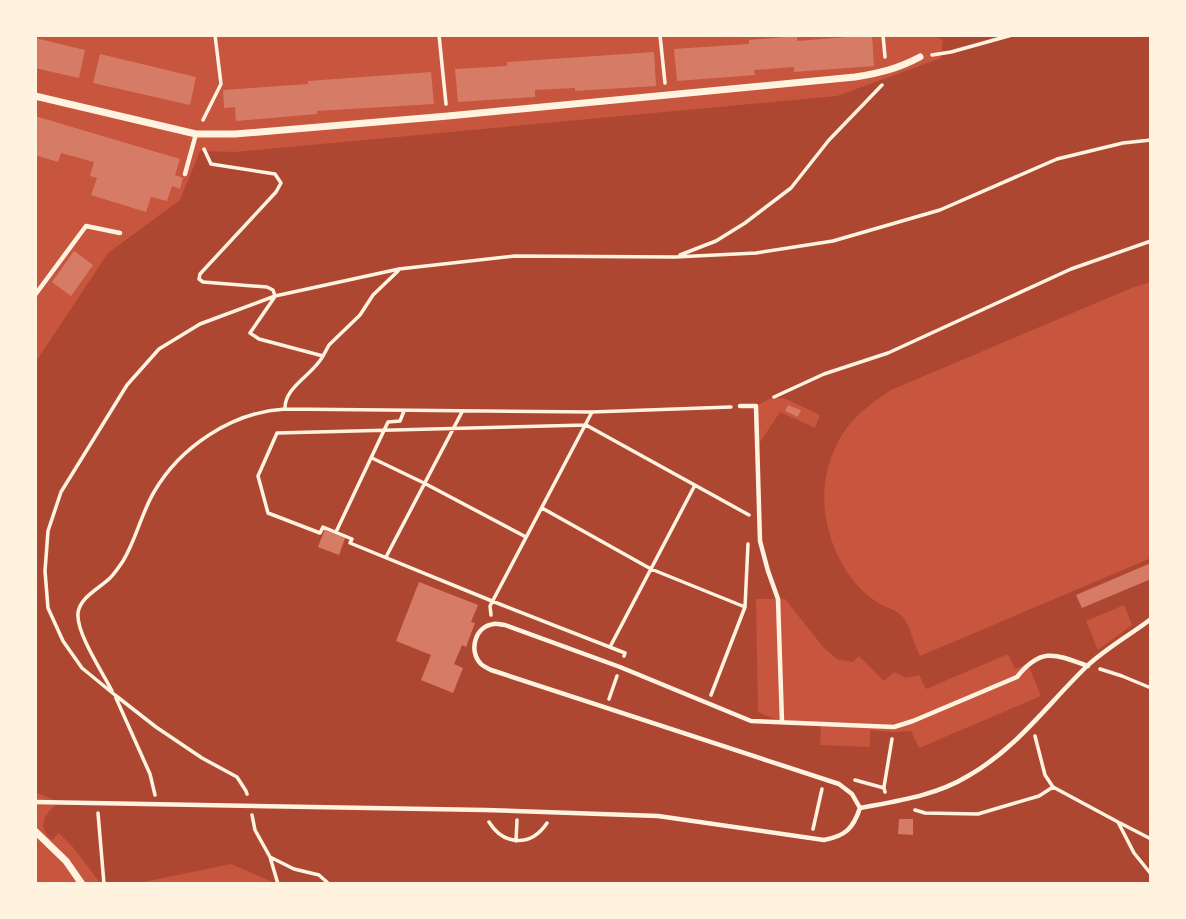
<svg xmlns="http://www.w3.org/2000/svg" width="1186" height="919" viewBox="0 0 1186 919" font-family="Commissioner,sans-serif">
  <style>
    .green { fill: #ae4732; fill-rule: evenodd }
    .building { fill: #d67c66 }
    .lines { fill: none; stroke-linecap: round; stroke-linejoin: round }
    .path { stroke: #fff3e0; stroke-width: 3.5 }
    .service { stroke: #fff3e0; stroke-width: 4.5 }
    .minor { stroke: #fff3e0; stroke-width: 7 }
  </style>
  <rect width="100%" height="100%" fill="#c8553d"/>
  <path class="green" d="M 932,35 L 1151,35 L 1151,282 L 1134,287 L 891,390 C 873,402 855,415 843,433 C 814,480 820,535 852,579 C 857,586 867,595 875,601 C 883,607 896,609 903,617 C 908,622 916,648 920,656 L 1151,558 L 1151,884 L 277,884 L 231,864 L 134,884 L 101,884 L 72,846 L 59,833 L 52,840 C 35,825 46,813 59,802 L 35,792 L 35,363 L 108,253 L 180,200 L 200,151 L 235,152 L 837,96 L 941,58 L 943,40 ZM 773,397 L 786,399 L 820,415 L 815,428 L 780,412 L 758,445 L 756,406 ZM 756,599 L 785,599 L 823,647 L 837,659 L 853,662 L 859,656 L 884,681 L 894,672 L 906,678 L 919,675 L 926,689 L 1008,654 L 1015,669 L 1028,664 L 1041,696 L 919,748 L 911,731 L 893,732 L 870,730 L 870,747 L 820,745 L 821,723 L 782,722 L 758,712 ZM 1124,605 L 1132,625 L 1098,650 L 1086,621 Z"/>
  <path class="building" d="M 872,35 L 874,66 L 794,72 L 794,67 L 754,70 L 755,75 L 677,81 L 674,49 L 749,44 L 749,40 L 797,36 L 797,41 Z
    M 35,38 L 85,50 L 79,78 L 35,68 Z
    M 654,52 L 656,86 L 575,91 L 575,88 L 535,90 L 535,97 L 458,102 L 455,69 L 507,66 L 507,62 Z
    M 100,54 L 196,77 L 190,105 L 93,83 Z
    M 431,72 L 434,104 L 317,111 L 317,114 L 236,121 L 235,107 L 224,108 L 223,90 L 308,84 L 308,81 Z
    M 35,116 L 180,159 L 175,175 L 183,178 L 180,189 L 172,186 L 167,201 L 151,197 L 146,212 L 91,195 L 97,178 L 90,176 L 94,162 L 61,153 L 58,162 L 35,155 Z
    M 74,251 L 93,265 L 71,296 L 52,282 Z
    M 788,405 L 801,410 L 798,417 L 785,411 Z
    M 325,529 L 345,538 L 339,555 L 318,547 Z
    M 1151,563 L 1151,579 L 1082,608 L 1076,595 Z
    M 419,582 L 478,605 L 471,622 L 475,623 L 466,647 L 462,645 L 454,664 L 463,668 L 453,693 L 421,680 L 431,655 L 396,641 Z
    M 899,819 L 913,819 L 913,835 L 898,834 Z"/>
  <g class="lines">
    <path class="path" d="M 439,35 L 446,104
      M 660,35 L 665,83
      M 883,35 L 885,57
      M 932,55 L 951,52 L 1012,35
      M 203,120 L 221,84 L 215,35
      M 204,149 L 211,164 L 275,174 L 281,183 L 276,192 L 200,274 L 199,279 L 203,282 L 267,287 L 273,290 L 275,296
      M 680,255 L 716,241 L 745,223 L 791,188 L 829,140 L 882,85
      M 274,298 L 250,333 L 259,339 L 323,356 C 313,375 284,387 285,409
      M 323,356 L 329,345 L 360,315 L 373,295 L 398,271
      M 774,397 L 824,374 L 888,353 L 1071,269 L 1151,241
      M 372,458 L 424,483 L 526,537
      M 542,508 L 651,569 L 745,607
      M 336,532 L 388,422 L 400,421 L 404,411
      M 386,557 L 462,412
      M 491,615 L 490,606 L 592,412
      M 610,647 L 695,485
      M 624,656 L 625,653 L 492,601 L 350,543 L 352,539 L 323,527 L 320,533 L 268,513 L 258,476 L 277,433 L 586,425 L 749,515
      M 1100,669 L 1122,676 L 1151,688
      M 112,691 C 103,673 76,633 78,613 C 80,597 100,588 110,578 C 115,573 119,567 123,561 C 136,540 141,514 154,492 C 180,447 232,412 285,409 L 592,412 L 731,407
      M 711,695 L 745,607 L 748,544
      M 116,698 L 150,774 L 155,795
      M 609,699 L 617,676
      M 1035,736 L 1045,775 L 1053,787 L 1118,822 L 1134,853 L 1151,874
      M 855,780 L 884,788 L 885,792
      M 884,787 L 892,739
      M 247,794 L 246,791 L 237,777 L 202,758 L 156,727 L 115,695 L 82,668 L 63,641 L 48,608 L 45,571 L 48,531 L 61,492 L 127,385 L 159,349 L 200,324 L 275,296 L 399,269 L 515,256 L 675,257 L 756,253 L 833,241 L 940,210 L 1057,159 L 1123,143 L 1151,140
      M 915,810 L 925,813 L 978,814 L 1039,796 L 1053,787
      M 98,813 L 104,884
      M 252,815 L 255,830 L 270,857 L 278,884
      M 489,822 C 504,846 531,847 547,823
      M 1120,823 L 1151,839
      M 813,829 L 822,789
      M 516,841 L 517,820
      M 270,857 L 294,869 L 319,875 L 329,884"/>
    <path class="service" d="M 185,174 L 196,134
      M 35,295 L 86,226 L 120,233
      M 740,406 L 756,406 L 760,541 L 768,571 L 778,599 L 782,722
      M 35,802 L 485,810 L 658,816 L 824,840 C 845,836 853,829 860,808
      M 860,808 L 852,794 L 839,784 L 491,670 C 487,668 483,666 481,664 C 468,651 475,626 494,624 C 497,623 501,625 505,625 L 620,667 L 751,721 L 894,727 L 913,721 L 1017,677 C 1041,647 1055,654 1088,666
      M 860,808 C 897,801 935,796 968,776 C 1016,749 1047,705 1086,667 C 1105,649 1130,635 1151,619"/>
    <path class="minor" d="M 35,96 L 196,134 L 235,134 L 448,116 L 855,77 C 880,73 897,69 920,57
      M 35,831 L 66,861 L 82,884"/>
  </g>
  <rect width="1186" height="919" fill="none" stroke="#fff3e0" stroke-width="74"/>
</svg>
